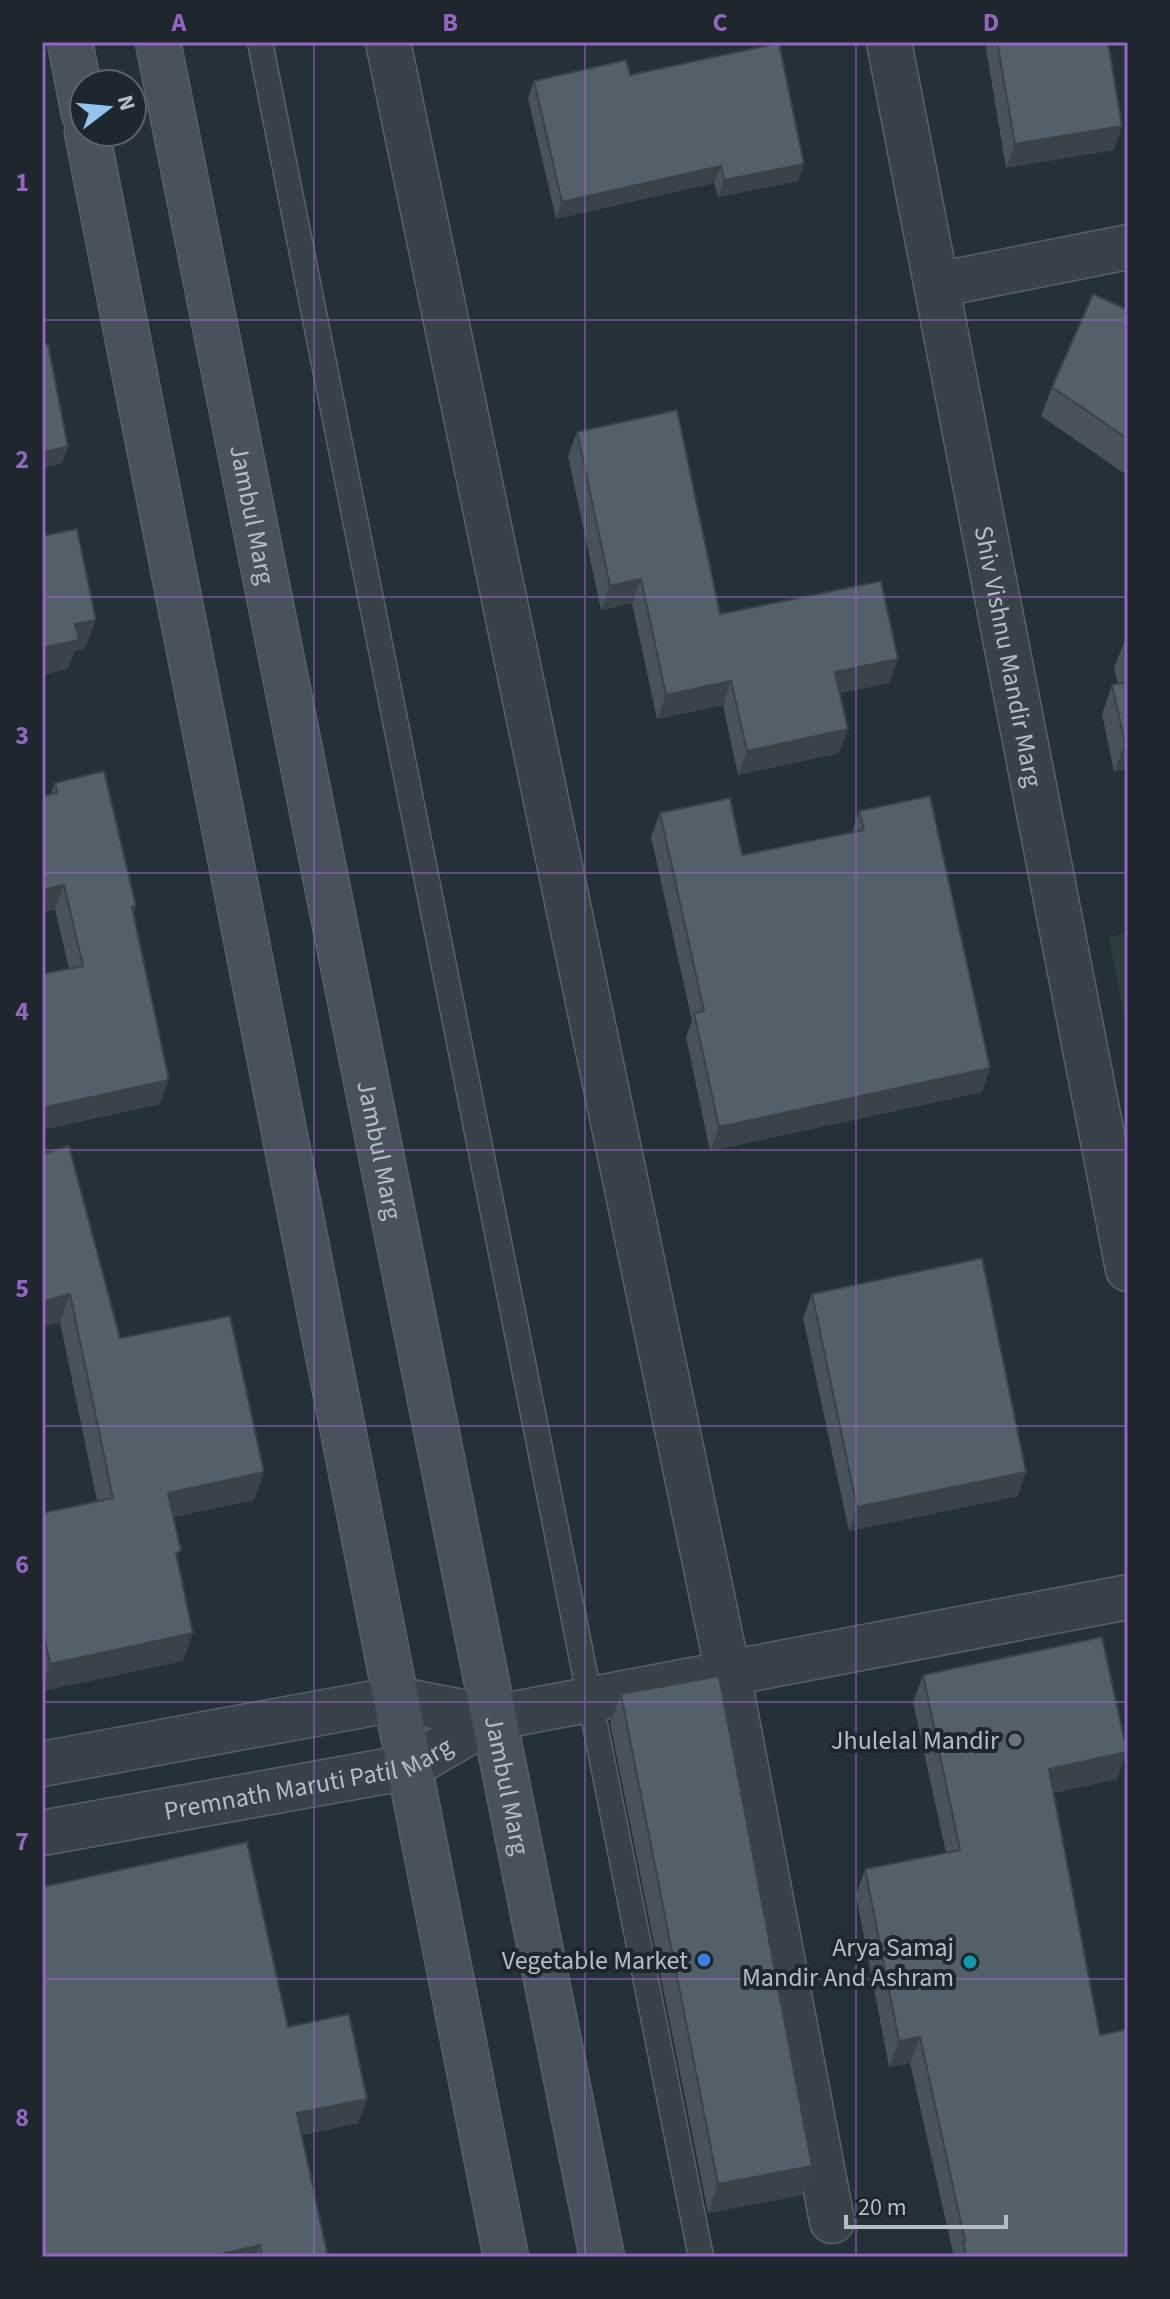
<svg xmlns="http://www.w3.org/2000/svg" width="1170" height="2299" viewBox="0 0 1170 2299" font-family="'Source Sans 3',sans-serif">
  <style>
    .green { fill: #2b3f3c }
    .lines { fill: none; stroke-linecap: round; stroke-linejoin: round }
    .lane-casing { stroke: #576067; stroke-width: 27 }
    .street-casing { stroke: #576067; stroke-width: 47 }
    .secondary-casing { stroke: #576067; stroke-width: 47 }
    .lane { stroke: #394249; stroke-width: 24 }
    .street { stroke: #394249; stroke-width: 44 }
    .secondary { stroke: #47525c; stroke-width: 44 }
    .wall { fill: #47525a }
    .shaded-wall { fill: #3a424a }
    .building { fill: #535f69; stroke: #3a424a; stroke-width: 2 }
    .grid { fill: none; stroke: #9266c1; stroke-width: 2; stroke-opacity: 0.55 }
    .worship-dot { fill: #6b7280; stroke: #1e272e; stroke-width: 3 }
    .shop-dot { fill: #3f7fe0; stroke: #1e272e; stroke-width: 3 }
    .culture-dot { fill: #0f9aa8; stroke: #1e272e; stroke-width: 3 }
    .labels { text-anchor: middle; stroke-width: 8; stroke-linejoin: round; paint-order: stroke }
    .street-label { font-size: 26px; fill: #b4bdc5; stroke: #1e272e }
    .poi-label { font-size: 26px; fill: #b4bdc5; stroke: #1e272e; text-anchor: end }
    .neatline { fill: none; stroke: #9266c1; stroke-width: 3 }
    .grid-label { font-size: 26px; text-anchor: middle; font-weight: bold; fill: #9266c1 }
  </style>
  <rect width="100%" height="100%" fill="#253139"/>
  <path class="green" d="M 1128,933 L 1128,1036 L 1109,937 Z"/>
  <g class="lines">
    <defs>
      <path id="lane" d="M 260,42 L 701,2257"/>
      <g id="street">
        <path d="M 388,42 L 728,1673 L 832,2221"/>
        <path id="s1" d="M 889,42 L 1128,1269"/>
        <path d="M 937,285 L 1128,247"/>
        <path d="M 42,1764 L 396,1699 L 493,1718"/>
        <path id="s2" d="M 42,1833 L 409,1767 L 493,1718 L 1128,1597"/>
      </g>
      <g id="secondary">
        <path d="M 70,42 L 84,114"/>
        <path id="s3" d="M 158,42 L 602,2257"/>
        <path d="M 87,132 L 506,2257"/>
      </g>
    </defs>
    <use href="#lane" class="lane-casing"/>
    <use href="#street" class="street-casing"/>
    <use href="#secondary" class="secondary-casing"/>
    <use href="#lane" class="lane"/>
    <use href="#street" class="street"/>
    <use href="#secondary" class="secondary"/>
  </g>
  <path class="wall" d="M 985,42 L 1108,42 L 1114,150 L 1006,168 Z
    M 630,75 L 804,164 L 798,181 L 718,197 L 714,183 L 556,219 L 528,98 L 534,81 Z
    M 1128,310 L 1128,476 L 1041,416 L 1052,387 Z
    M 577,432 L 720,614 L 889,683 L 840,693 L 839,753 L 738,775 L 723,705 L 657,719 L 632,603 L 601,610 L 568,456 Z
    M 1128,639 L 1128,769 L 1114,772 L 1102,714 L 1112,685 L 1118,684 L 1114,668 L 1125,640 Z
    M 55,783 L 136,906 L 133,913 L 160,1104 L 42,1130 L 42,974 L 69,969 L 55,909 L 42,912 L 42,796 L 51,794 Z
    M 859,811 L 982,1092 L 710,1151 L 686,1037 L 692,1021 L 651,837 L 660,813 L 742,855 L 852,832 Z
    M 42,1154 L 120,1338 L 254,1500 L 173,1517 L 177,1560 L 183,1661 L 42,1691 L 42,1513 L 97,1501 L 60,1322 L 42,1327 Z
    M 812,1294 L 1018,1496 L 849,1531 L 803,1318 Z
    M 923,1675 L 1117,1779 L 1053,1793 L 1128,2257 L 954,2257 L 910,2063 L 889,2067 L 856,1895 L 865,1869 L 946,1853 L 913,1702 Z
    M 621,1694 L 812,2166 L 802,2195 L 708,2213 L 610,1723 Z
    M 288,2027 L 358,2123 L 302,2135 L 328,2257 L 42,2257 Z"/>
  <path class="shaded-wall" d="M 1122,126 L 1114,150 L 1006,168 L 1015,144 Z
    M 804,164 L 798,181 L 718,197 L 724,180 Z
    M 721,166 L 714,183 L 556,219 L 562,202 Z
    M 68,447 L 62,464 L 42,468 L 42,452 Z
    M 641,579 L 632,603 L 601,610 L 610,586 Z
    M 96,620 L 85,649 L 75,651 L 68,669 L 42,675 L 42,648 L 75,624 Z
    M 898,659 L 889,683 L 826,696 L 835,672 Z
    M 731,681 L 723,705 L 657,719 L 666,695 Z
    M 848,729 L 839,753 L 738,775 L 747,751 Z
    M 1125,743 L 1128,743 L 1128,769 L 1114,772 Z
    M 64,885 L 55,909 L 42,912 L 42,890 Z
    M 990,1068 L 982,1092 L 710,1151 L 719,1127 Z
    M 169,1080 L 160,1104 L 42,1130 L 42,1108 Z
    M 70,1294 L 60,1322 L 42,1327 L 42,1302 Z
    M 264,1472 L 254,1500 L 158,1520 L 168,1493 Z
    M 1026,1472 L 1018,1496 L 849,1531 L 857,1507 Z
    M 193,1633 L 183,1661 L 42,1691 L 42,1686 L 50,1664 Z
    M 1127,1752 L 1117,1779 L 1039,1796 L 1049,1769 Z
    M 920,2037 L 910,2063 L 889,2067 L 899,2041 Z
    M 367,2099 L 358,2123 L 288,2137 L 297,2113 Z
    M 812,2166 L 802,2195 L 708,2213 L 718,2184 Z
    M 260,2245 L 255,2257 L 208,2257 Z"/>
  <path class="building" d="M 997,42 L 1108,42 L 1122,126 L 1015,144 Z
    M 779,43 L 804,164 L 724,180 L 721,166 L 562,202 L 534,81 L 626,60 L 630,75 Z
    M 1093,294 L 1128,310 L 1128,439 L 1052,387 Z
    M 48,344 L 68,447 L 42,452 L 42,345 Z
    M 677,410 L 720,614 L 881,581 L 898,659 L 835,672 L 848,729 L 747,751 L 731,681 L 666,695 L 641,579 L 610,586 L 577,432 Z
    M 77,529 L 96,620 L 75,624 L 79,640 L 42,648 L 42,536 Z
    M 1128,639 L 1128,654 L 1125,640 Z
    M 1128,682 L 1128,743 L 1125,743 L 1112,685 Z
    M 104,771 L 136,906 L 132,907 L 169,1080 L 42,1108 L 42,974 L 83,966 L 64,885 L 42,890 L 42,796 L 57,793 L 55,783 Z
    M 930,796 L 990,1068 L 719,1127 L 694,1013 L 704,1011 L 660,813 L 730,798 L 742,855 L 864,830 L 859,811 Z
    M 69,1146 L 120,1338 L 230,1316 L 264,1472 L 168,1493 L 181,1551 L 176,1553 L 193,1633 L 50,1664 L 42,1625 L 42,1513 L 113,1498 L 70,1294 L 42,1302 L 42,1154 Z
    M 982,1258 L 1026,1472 L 857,1507 L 812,1294 Z
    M 1102,1637 L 1127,1752 L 1049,1769 L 1100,2035 L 1128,2029 L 1128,2257 L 966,2257 L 963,2241 L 965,2241 L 920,2037 L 899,2041 L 865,1869 L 960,1850 L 923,1675 Z
    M 719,1676 L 812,2166 L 718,2184 L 621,1694 Z
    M 247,1842 L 288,2027 L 349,2014 L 367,2099 L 297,2113 L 328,2257 L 262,2257 L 260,2245 L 208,2257 L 42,2257 L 42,1887 Z"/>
  <path class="grid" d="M 314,42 L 314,2257M 585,42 L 585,2257M 856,42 L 856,2257M 42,320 L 1128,320M 42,597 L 1128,597M 42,873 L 1128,873M 42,1150 L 1128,1150M 42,1426 L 1128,1426M 42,1702 L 1128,1702M 42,1979 L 1128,1979"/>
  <circle class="worship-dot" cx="1015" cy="1740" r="8"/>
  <circle class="shop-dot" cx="704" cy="1960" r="8"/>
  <circle class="culture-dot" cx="970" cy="1962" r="8"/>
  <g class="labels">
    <g class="street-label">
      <text dy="9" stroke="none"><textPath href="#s3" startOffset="482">Jambul Marg</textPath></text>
      <text dy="9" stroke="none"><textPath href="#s1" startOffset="626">Shiv Vishnu Mandir Marg</textPath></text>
      <text dy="9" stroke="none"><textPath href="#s3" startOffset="1130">Jambul Marg</textPath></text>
      <text dy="9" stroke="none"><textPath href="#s2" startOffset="272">Premnath Maruti Patil Marg</textPath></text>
      <text dy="9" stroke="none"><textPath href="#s3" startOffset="1778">Jambul Marg</textPath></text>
    </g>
    <g class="poi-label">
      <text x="999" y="1749">Jhulelal Mandir</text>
      <text x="954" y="1956">Arya Samaj<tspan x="954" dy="30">Mandir And Ashram</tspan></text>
      <text x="688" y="1969">Vegetable Market</text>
    </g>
  </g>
  <rect width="1170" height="2299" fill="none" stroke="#1e272e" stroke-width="88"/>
  <g transform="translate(108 108) rotate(74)"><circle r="38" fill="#1e272e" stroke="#5a636a" stroke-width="2"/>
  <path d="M0-6L14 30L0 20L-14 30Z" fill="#92c3eb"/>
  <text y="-12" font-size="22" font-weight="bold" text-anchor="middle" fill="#b4bdc5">N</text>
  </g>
  <path d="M846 2215v12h160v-12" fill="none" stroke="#b4bdc5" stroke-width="4"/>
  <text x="858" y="2215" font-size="24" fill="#b4bdc5" stroke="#1e272e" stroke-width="6" paint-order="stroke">20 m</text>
  <rect x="44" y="44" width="1082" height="2211" class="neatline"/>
  <g class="grid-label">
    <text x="179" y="31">A</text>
    <text x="450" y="31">B</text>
    <text x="720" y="31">C</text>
    <text x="991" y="31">D</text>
    <text x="22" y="191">1</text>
    <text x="22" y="468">2</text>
    <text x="22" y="744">3</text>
    <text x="22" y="1020">4</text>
    <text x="22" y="1297">5</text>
    <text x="22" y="1573">6</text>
    <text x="22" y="1850">7</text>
    <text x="22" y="2126">8</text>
  </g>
</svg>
